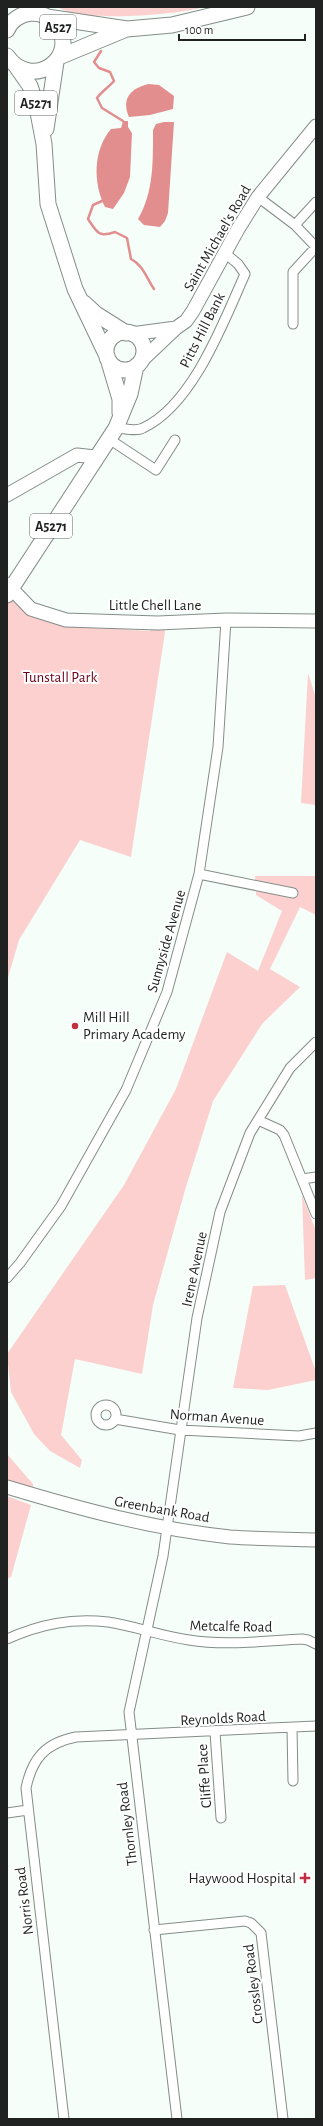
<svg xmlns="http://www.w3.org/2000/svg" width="323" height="2126" viewBox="0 0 323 2126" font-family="'Alegreya Sans',sans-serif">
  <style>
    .green { fill: #fbd0cf }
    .water { fill: #e28e8f }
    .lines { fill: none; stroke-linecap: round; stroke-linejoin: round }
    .stream { stroke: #e28e8f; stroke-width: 2.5 }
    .street-casing { stroke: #858d88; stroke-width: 11 }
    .secondary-casing { stroke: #858d88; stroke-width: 15 }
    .primary-casing { stroke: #858d88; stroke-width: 17 }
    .street { stroke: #fff; stroke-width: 9 }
    .secondary { stroke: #fff; stroke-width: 13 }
    .primary { stroke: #fff; stroke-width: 15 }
    .poi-dot { fill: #c02f41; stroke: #fff; stroke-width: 1.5 }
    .labels { text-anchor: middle; stroke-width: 4; stroke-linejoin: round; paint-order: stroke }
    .shield { fill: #fff; stroke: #626464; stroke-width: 1 }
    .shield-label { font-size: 14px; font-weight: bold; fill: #1f2221 }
    .street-label { font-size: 15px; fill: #1f2221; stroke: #fff }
    .park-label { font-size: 15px; fill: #6c041a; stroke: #fff }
    .poi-label { font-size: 15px; fill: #1f2221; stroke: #fff; text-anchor: start }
  </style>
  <rect width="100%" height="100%" fill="#f5fef8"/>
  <path class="green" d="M 58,7 L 204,7 C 177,15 80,23 58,7 Z
    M 10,598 L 67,626 L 150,631 L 153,623 L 164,623 L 165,632 L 131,857 L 80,840 L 19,940 L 7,981 L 7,605 Z
    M 308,673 L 316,698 L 316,805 L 301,803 Z
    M 255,876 L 316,876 L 316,915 L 300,907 L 270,969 L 300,987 L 262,1024 L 213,1101 L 185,1190 L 153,1305 L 142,1374 L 75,1359 L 61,1435 L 82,1460 L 80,1468 L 50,1451 L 34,1434 L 11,1392 L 7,1354 L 124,1185 L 176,1089 L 227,952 L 258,971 L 282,911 L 256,895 Z
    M 302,1195 L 316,1231 L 316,1278 L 305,1280 Z
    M 285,1285 L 316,1372 L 316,1380 L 268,1390 L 233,1388 L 253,1286 Z
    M 7,1454 L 33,1484 L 34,1495 L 7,1486 Z
    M 7,1496 L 31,1505 L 11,1577 L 7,1579 Z"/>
  <path class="water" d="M 149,84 L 159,85 L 174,96 L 173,109 L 150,115 L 129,117 C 121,98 131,88 149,84 Z
    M 123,121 L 128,121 L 128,127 L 132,133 L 130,177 L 124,193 L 113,209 L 105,207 C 93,183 93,150 111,129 L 121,128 Z
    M 164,122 L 174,122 L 168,213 L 165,221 L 160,227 L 144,225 L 138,219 C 154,192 153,160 153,130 L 156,124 Z"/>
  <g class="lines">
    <path class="stream" d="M 101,51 L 94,62 L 99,68 L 110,72 L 114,81 C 108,88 102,91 97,98 L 102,108 L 123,121
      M 102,201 L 93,205 L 88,219 C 97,232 98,238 115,232 L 127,238 L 131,259 C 143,265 147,279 154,289"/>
    <defs>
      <path id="street" d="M 258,197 L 295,225 L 316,247 L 293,272 L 293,324
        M 295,225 L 316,202
        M 116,428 C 123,428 136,432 143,428 C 193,405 224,321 245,274 L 238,264 L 225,253
        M 109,439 L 156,470 L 175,440
        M 199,874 L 293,893
        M 258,1120 L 280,1130 L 284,1135 L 316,1214
        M 302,1179 L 316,1177
        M 7,1278 L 20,1263 L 61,1206 L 126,1090 L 167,992 L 199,874 L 218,747 L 226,620
        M96 1415a10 10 0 1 1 20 0a10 10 0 1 1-20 0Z
        M 115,1419 L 180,1430 L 299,1436 L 316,1433
        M 7,1639 C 41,1624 71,1618 108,1622 C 135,1626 161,1636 189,1640 C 225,1646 264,1641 302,1639 L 308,1640 L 316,1644
        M 292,1728 L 293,1781
        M 215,1732 L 221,1818
        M 7,1813 L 28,1810
        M 154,1930 L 245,1921 L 251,1923 L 261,1933 L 283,2119
        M 64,2119 L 26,1788 C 32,1759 45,1743 76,1737 L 316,1726
        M 177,2119 L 129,1712 L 163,1556 L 197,1318 L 220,1212 L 250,1133 L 290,1068 L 316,1042"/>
      <path id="secondary" d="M 131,334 L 176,328
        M 140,362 L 176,328 L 186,321 L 193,311 L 238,229 L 258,197 L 316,126
        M 7,495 L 77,455 L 95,457
        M 7,584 L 31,609 L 66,620 L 158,623 L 226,620 L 316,621
        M 7,1487 C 80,1509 154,1529 230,1537 C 259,1539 288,1539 316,1540"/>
      <path id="primary" d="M 47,17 L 127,29 L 172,25 L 247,7
        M 7,30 C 11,20 21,14 31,13 C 41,13 50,17 56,24 C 81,57 32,92 7,56
        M 59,57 L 124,30
        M 16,66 L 30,86 L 37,107 L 44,144 L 48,204 L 75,289 L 107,356
        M 46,129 L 56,62
        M 84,303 L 96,314 L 126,333
        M106 351a19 19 0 1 1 38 0a19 19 0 1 1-38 0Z
        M 109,362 L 120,399 L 120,413
        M 7,595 L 116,428 L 130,394 L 136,366"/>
    </defs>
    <use href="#street" class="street-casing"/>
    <use href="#secondary" class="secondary-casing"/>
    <use href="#primary" class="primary-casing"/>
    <use href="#street" class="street"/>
    <use href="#secondary" class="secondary"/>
    <use href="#primary" class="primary"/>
  </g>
  <g class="poi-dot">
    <circle cx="75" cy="1026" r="4"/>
    <path d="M303 1872h4v4h4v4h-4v4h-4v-4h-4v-4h4z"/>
  </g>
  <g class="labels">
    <g class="shield">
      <rect x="40" y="15" width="36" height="24" rx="3"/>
      <rect x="15" y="91" width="42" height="24" rx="3"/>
      <rect x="30" y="514" width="42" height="24" rx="3"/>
    </g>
    <g class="shield-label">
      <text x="58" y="32">A527</text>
      <text x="36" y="108">A5271</text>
      <text x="51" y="531">A5271</text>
    </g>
    <g class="street-label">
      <text transform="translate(217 238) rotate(-60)" y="5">Saint Michael's Road</text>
      <text transform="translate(202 330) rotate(-63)" y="5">Pitts Hill Bank</text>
      <text x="155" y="610">Little Chell Lane</text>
      <text transform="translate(166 941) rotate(-74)" y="5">Sunnyside Avenue</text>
      <text transform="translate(194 1269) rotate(-78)" y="5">Irene Avenue</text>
      <text transform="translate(217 1417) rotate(4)" y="5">Norman Avenue</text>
      <text transform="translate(162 1509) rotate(10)" y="5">Greenbank Road</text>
      <text transform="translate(231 1626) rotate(1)" y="5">Metcalfe Road</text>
      <text transform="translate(223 1718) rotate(-3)" y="5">Reynolds Road</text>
      <text transform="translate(204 1776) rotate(-94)" y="5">Cliffe Place</text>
      <text transform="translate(127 1824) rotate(-97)" y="5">Thornley Road</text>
      <text transform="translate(24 1901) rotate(-97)" y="5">Norris Road</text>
      <text transform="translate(253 1984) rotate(-97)" y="5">Crossley Road</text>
    </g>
    <g class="park-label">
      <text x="60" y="682">Tunstall Park</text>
    </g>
    <g class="poi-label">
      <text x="83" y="1022">Mill Hill<tspan x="83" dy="17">Primary Academy</tspan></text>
      <text x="296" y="1883" text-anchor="end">Haywood Hospital</text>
    </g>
  </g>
  <rect width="323" height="2126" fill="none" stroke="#1f2221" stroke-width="16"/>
  <path d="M179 34v6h126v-6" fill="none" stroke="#1f2221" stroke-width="2"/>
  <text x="185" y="34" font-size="12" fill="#1f2221" stroke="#ffffff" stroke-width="3" paint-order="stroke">100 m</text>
</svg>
